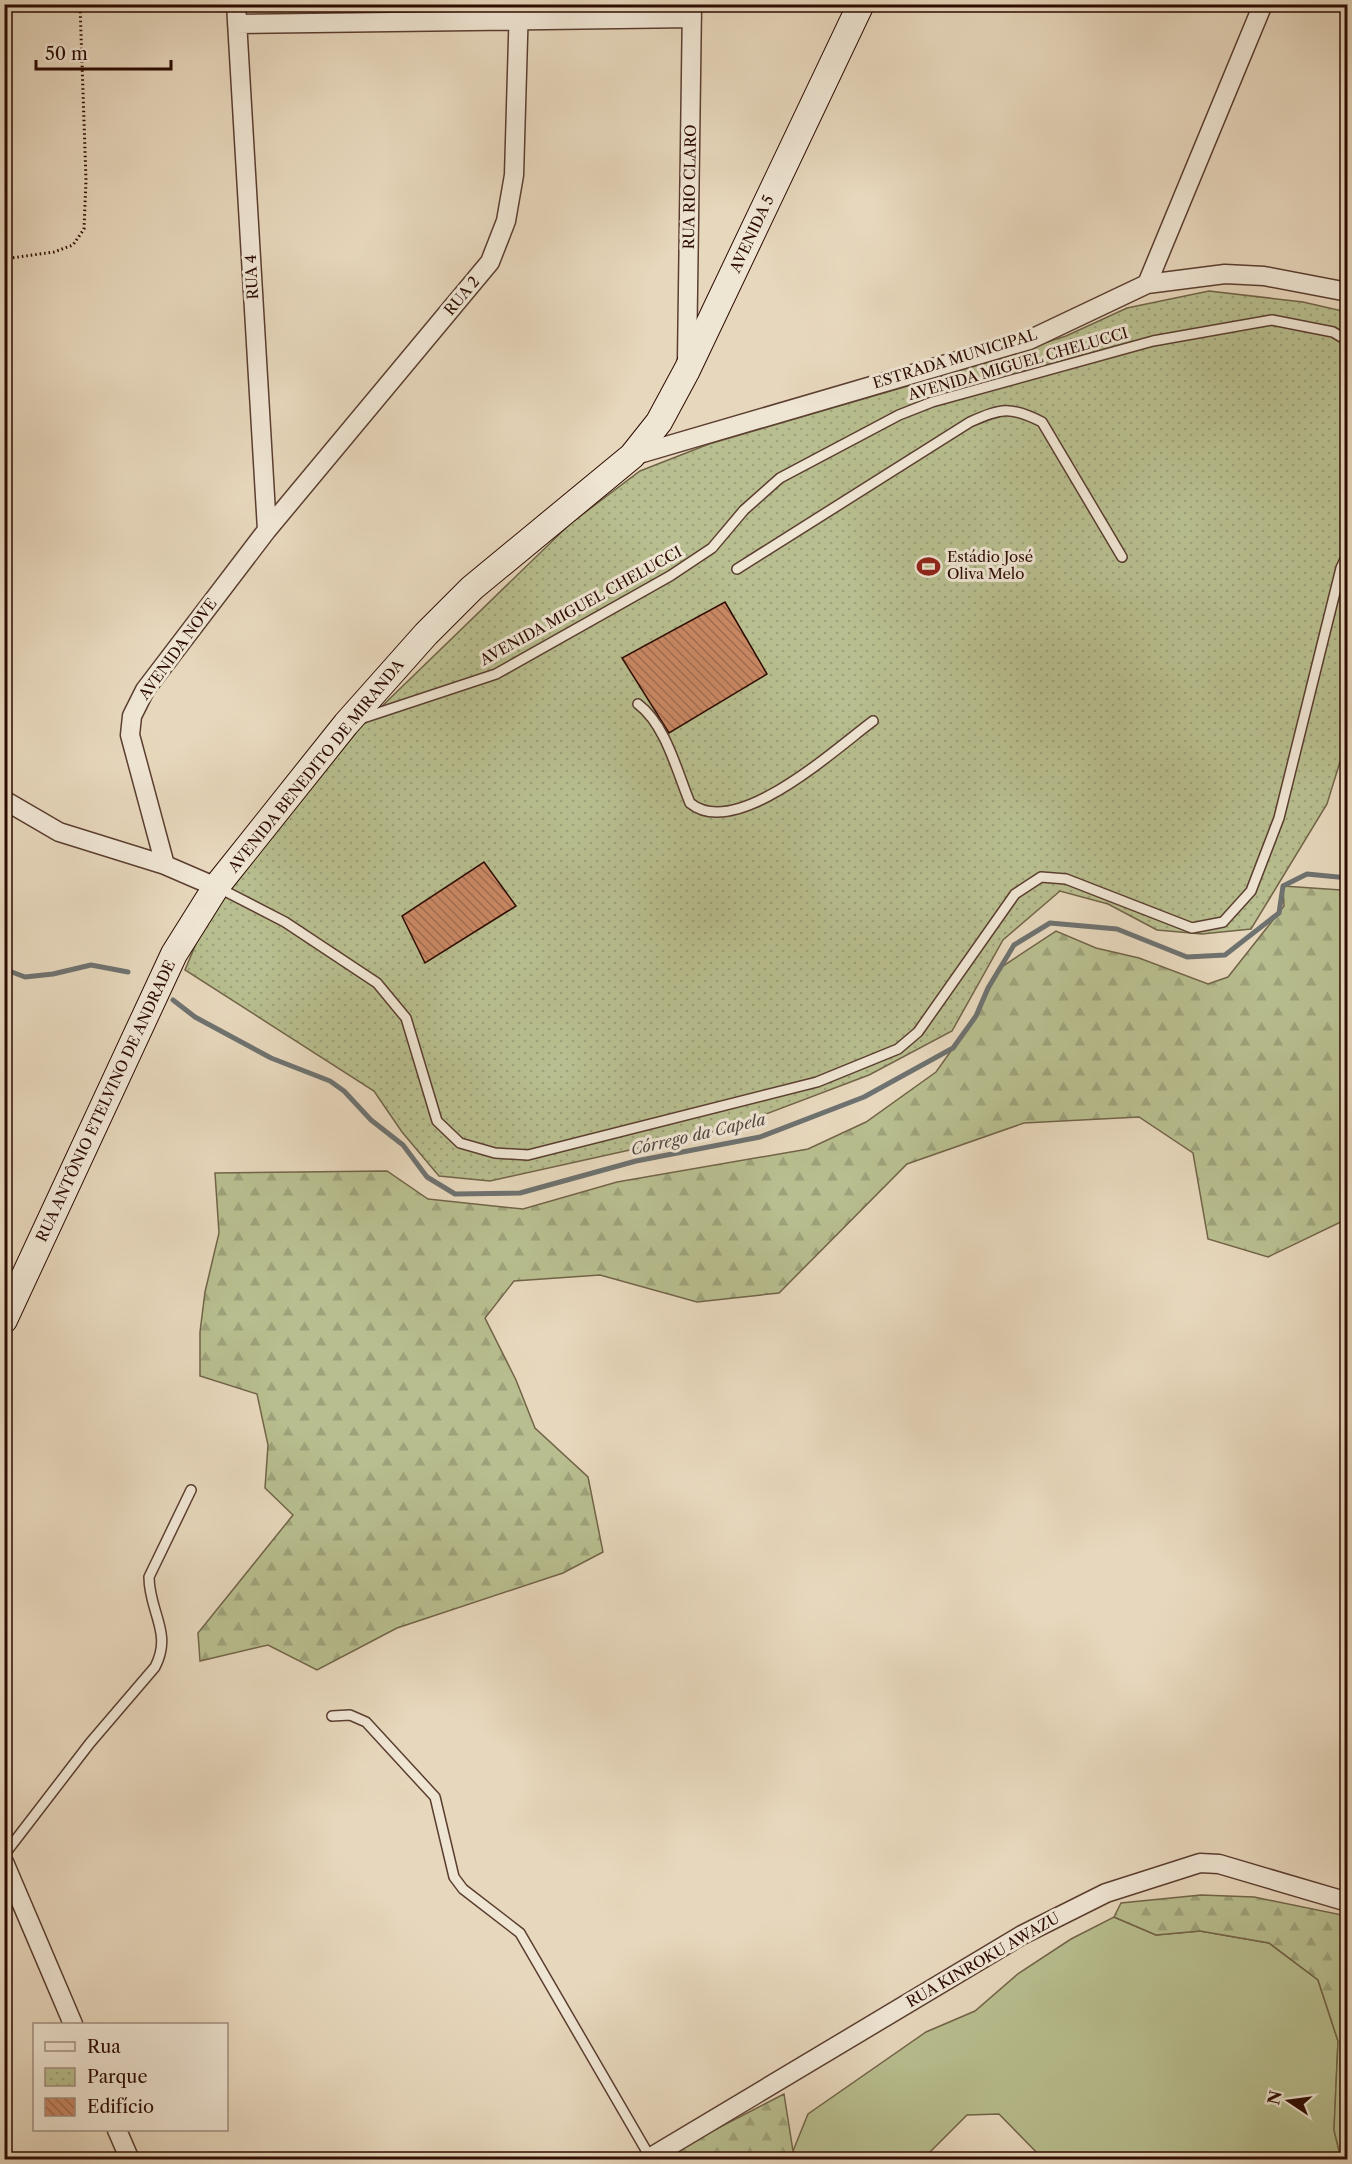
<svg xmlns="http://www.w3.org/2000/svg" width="1352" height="2164" viewBox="0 0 1352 2164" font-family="'Libre Caslon Text',serif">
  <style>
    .grass { fill: #b8be8f; stroke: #726448; stroke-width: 1.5 }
    .forest { fill: url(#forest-firs); stroke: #726448; stroke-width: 1.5 }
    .park { fill: url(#park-dots); stroke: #726448; stroke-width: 1.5 }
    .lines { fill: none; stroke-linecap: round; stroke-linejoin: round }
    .stream { stroke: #6e7270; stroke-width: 5 }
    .building { fill: url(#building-back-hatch); stroke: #2c0b01; stroke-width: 1.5 }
    .lane-casing { stroke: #5b3e30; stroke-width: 12 }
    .street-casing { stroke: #5b3e30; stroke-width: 21 }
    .secondary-casing { stroke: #2c0b01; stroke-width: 28 }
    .path { stroke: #2c0b01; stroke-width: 3; stroke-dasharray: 1.5 3; stroke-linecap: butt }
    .lane { stroke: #efe5d3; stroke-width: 9 }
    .street { stroke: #efe5d3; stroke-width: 18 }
    .secondary { stroke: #efe5d3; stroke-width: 26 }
    .labels { text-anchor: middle; stroke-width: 6; stroke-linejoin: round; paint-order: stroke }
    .street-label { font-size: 15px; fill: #2c0b01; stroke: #efe5d3 }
    .poi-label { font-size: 15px; fill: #2c0b01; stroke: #efe5d3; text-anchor: start }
    .water-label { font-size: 16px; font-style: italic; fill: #524742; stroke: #efe5d3 }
  </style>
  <defs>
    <pattern id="forest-firs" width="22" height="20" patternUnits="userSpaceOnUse" patternTransform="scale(1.5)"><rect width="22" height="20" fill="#b8be8f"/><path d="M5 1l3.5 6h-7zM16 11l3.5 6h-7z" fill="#9ea27a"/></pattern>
    <pattern id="park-dots" width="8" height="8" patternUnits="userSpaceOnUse" patternTransform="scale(1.5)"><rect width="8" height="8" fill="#b8be8f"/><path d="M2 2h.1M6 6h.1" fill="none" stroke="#9ea27a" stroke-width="1.8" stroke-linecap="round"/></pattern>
    <pattern id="building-back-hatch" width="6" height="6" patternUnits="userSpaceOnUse" patternTransform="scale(1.5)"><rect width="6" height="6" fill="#c98864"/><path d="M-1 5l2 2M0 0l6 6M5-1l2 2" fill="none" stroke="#a36d50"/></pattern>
  </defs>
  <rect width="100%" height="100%" fill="#e7d7bc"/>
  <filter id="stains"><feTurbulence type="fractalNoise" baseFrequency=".00333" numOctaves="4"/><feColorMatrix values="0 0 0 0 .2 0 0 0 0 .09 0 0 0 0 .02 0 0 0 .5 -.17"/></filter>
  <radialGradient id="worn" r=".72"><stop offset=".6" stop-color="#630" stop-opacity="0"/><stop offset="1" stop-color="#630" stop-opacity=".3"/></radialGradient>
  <path class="grass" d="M 1114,1917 L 1156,1935 L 1200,1931 L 1269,1943 L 1318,1980 L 1338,2041 L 1334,2130 L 1341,2159 L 1043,2159 L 999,2114 L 967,2115 L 923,2159 L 805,2159 L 793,2151 L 808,2114 L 926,2032 L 975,2011 L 1019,1973 L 1071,1939 Z"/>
  <path class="forest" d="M 1283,886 L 1341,890 L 1347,897 L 1347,1219 L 1268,1257 L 1208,1239 L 1193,1153 L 1139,1117 L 1024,1123 L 907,1164 L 779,1293 L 697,1302 L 600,1275 L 514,1281 L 485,1318 L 516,1380 L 535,1428 L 588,1477 L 603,1552 L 563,1573 L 397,1628 L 317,1670 L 268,1645 L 200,1661 L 198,1633 L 293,1515 L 265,1488 L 268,1445 L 257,1394 L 200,1376 L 200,1332 L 205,1292 L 219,1233 L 215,1173 L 387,1171 L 428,1199 L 523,1209 L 617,1182 L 808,1149 L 866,1122 L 936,1072 L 976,1016 L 1000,968 L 1056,931 L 1096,948 L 1139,958 L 1208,984 L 1228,977 L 1284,906 Z
    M 1201,1895 L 1254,1897 L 1347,1916 L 1347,2159 L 1341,2159 L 1334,2130 L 1338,2041 L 1318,1980 L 1269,1943 L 1200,1931 L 1156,1935 L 1114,1917 L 1121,1903 Z
    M 784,2094 L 793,2151 L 800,2159 L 656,2160 Z"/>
  <path class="park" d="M 1209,291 L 1303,302 L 1347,312 L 1347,739 L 1327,804 L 1251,929 L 1202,934 L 1157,930 L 1108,904 L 1060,891 L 1003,940 L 952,1031 L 869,1075 L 729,1128 L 490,1181 L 439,1176 L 402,1132 L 374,1091 L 185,970 L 217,893 L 345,742 L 571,523 L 640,471 L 709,444 L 935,378 L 1066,336 L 1127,308 Z"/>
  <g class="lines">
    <path class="stream" d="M 4,969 L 25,977 L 53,974 L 91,965 L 128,972
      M 173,1000 L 195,1017 L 271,1058 L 330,1081 L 344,1091 L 371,1120 L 403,1145 L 427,1177 L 455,1194 L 520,1193 L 636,1161 L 760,1137 L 864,1097 L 953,1048 L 976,1016 L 988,988 L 1014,945 L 1050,923 L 1117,929 L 1187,957 L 1225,955 L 1279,913 L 1283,886 L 1307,874 L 1348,878"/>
  </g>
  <path class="building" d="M 725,602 L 767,674 L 669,733 L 622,658 Z
    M 484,862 L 516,906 L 425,963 L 402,916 Z"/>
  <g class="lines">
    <defs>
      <path id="lane" d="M 737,569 L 970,422 C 1002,408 1010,406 1042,422 L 1122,557
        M 638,704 C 666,725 677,772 690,803 C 736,841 835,749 873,721
        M 360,719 L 496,674 L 670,576 L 712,548 L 744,510 L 780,478 L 899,415 L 932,402 L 1153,341 L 1272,320 L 1333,332 L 1348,341
        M 219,888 L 285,922 L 377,983 L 406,1018 L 437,1121 L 460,1143 L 495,1153 L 528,1155 L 817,1082 L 898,1049 L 918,1032 L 1015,894 L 1041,877 L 1066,879 L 1192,928 L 1223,922 L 1251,891 L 1279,818 L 1341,568 L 1348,553
        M 332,1716 L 350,1715 L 366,1722 L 435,1797 L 454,1877 L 463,1889 L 520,1933 L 650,2157
        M 4,1855 L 90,1743 L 155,1667 C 173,1633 149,1612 149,1577 L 191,1490"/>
      <path id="street" d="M 236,4 L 267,530
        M 237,24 L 692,18
        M 1147,284 L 1263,4
        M 687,362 L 692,4
        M 632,456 L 1029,340 L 1147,284 L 1225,274 L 1264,276 L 1348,292
        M 4,800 L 59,832 L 165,865
        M 216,887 L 165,865 L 130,735 L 132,716 L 145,690 L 267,530 L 490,262 L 506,221 L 514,175 L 519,4
        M 4,1862 L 73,2024
        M 117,2130 L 130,2160
        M 646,2160 L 1022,1935 L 1106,1893 L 1200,1863 L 1219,1864 L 1348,1902"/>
      <path id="secondary" d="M 4,1320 L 174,954 L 216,887 L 346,724 L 426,634 L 472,588 L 632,456 L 659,422 L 687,370 L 861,4"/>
    </defs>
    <use href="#lane" class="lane-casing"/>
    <use href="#street" class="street-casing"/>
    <use href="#secondary" class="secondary-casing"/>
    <path class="path" d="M 4,259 L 54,252 L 73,245 L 84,229 L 86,180 L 80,4"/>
    <use href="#lane" class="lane"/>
    <use href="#street" class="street"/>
    <use href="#secondary" class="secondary"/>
  </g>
  <defs>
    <symbol id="stadium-bare" viewBox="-9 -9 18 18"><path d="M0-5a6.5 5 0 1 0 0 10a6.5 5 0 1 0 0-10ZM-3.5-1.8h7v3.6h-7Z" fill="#8f2418" stroke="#efe5d3" stroke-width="2.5" paint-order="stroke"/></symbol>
  </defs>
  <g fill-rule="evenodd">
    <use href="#stadium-bare" x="912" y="550" width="33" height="33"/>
  </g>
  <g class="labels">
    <g class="street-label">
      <text transform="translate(690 187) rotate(-89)" y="5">RUA RIO CLARO</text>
      <text transform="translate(752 234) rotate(-65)" y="5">AVENIDA 5</text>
      <text transform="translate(252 277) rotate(-93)" y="5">RUA 4</text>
      <text transform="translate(462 296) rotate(-50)" y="5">RUA 2</text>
      <text transform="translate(955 359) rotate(-17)" y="5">ESTRADA MUNICIPAL</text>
      <text transform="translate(1018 364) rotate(-16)" y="5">AVENIDA MIGUEL CHELUCCI</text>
      <text transform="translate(581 606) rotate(-29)" y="5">AVENIDA MIGUEL CHELUCCI</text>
      <text transform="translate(178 649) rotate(-54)" y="5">AVENIDA NOVE</text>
      <text transform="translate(316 766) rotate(-51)" y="5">AVENIDA BENEDITO DE MIRANDA</text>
      <text transform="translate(106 1101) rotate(-65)" y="5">RUA ANTÔNIO ETELVINO DE ANDRADE</text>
      <text transform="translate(983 1960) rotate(-30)" y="5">RUA KINROKU AWAZU</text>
    </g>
    <g class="poi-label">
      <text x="947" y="562">Estádio José<tspan x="947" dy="17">Oliva Melo</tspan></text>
    </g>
    <g class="water-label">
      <text transform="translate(698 1134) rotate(-13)" y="6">Córrego da Capela</text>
    </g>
  </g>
  <rect width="1352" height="2164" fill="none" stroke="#e7d7bc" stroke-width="24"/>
  <rect x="6" y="6" width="1340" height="2152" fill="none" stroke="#2c0b01" stroke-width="3"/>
  <rect x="12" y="12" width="1328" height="2140" fill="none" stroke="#2c0b01" stroke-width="1.5"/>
  <rect x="33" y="2023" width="195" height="108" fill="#efe5d3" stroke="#a18e7f" stroke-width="1.5"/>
  <rect x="45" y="2042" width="30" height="9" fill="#efe5d3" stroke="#a18e7f" stroke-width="1.5"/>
  <text x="87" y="2053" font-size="18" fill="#2c0b01">Rua</text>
  <rect x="45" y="2068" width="30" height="18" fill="url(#park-dots)" stroke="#a18e7f" stroke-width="1.5"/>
  <text x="87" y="2083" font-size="18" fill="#2c0b01">Parque</text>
  <rect x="45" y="2098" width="30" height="18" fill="url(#building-back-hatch)" stroke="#a18e7f" stroke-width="1.5"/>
  <text x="87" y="2113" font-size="18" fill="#2c0b01">Edifício</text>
  <g transform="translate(1289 2101) rotate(283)" stroke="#efe5d3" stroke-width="4.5" paint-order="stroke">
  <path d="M0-4.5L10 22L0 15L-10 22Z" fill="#2c0b01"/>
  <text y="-9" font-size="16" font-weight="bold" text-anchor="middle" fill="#2c0b01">N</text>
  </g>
  <path d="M36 60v9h135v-9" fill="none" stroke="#2c0b01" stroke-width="3"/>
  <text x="45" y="60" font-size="18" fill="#2c0b01" stroke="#efe5d3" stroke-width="4.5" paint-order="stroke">50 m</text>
  <rect width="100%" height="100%" filter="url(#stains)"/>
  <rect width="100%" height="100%" fill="url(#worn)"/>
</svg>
